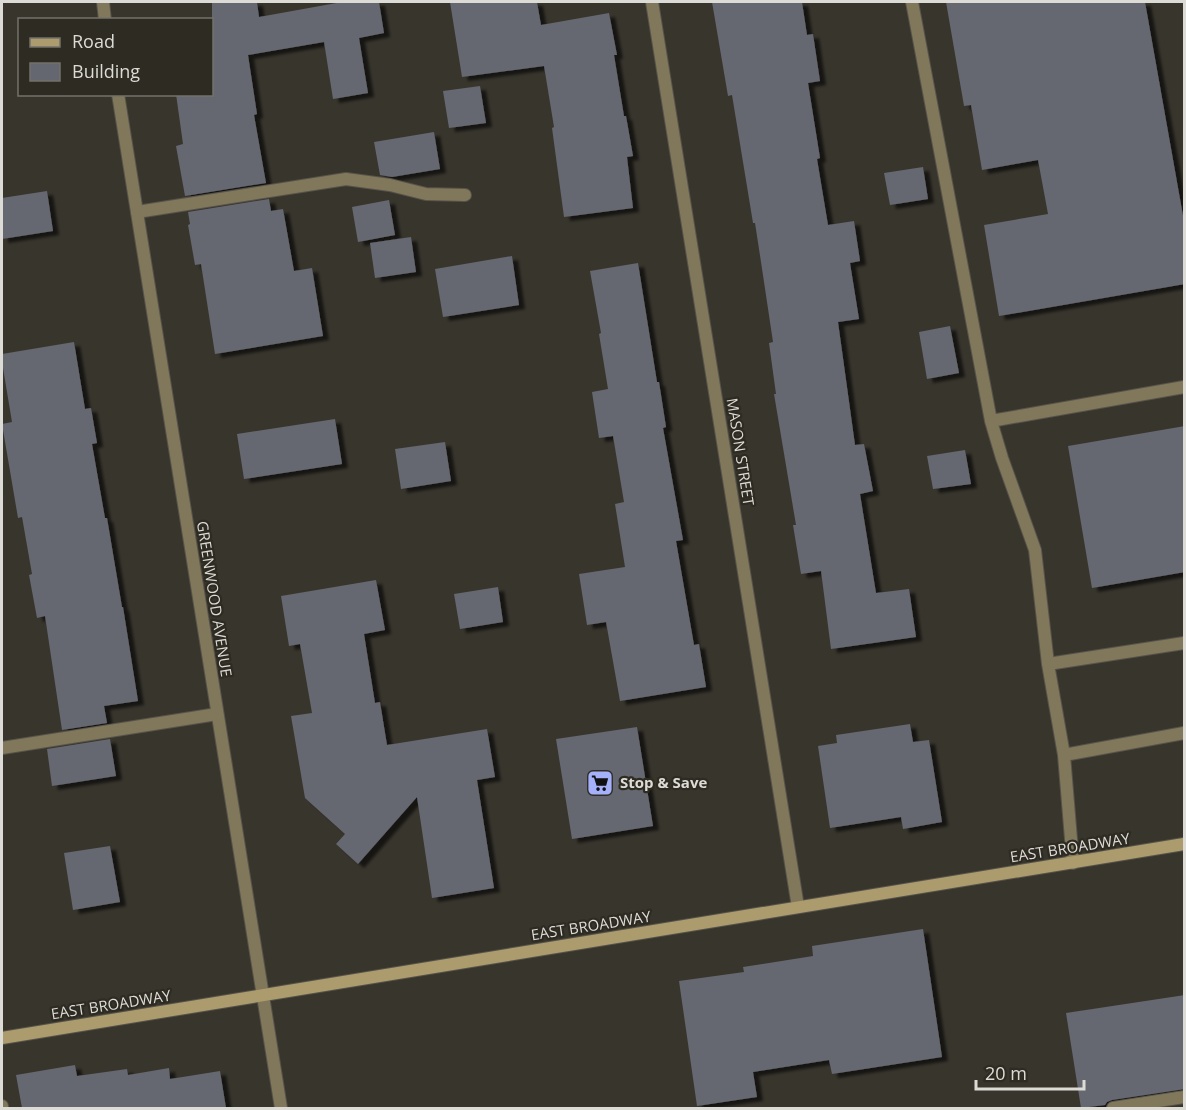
<svg xmlns="http://www.w3.org/2000/svg" width="1186" height="1110" viewBox="0 0 1186 1110" font-family="'Open Sans',sans-serif">
  <style>
    .building { fill: #656770; filter: url(#shadow) }
    .lines { fill: none; stroke-linecap: round; stroke-linejoin: round }
    .lane-casing { stroke: #56534b; stroke-width: 14 }
    .street-casing { stroke: #56534b; stroke-width: 14 }
    .secondary-casing { stroke: #56534b; stroke-width: 14 }
    .lane { stroke: #81775a; stroke-width: 12 }
    .street { stroke: #81775a; stroke-width: 12 }
    .secondary { stroke: #ac9b6d; stroke-width: 12 }
    .labels { text-anchor: middle; stroke-width: 4.5; stroke-linejoin: round; paint-order: stroke }
    .street-label { font-size: 15px; fill: #dddbd6; stroke: #2e2b23 }
    .poi-label { font-size: 15px; font-weight: bold; fill: #dddbd6; stroke: #2e2b23; text-anchor: start }
  </style>
  <defs>
    <filter id="shadow"><feDropShadow dx="6" dy="4" stdDeviation="1.5" flood-color="#0009"/></filter>
  </defs>
  <rect width="100%" height="100%" fill="#38352d"/>
  <path class="building" d="M 212,2 L 257,2 L 259,17 L 342,2 L 379,2 L 384,33 L 359,38 L 368,93 L 333,99 L 324,42 L 248,55 L 257,114 L 254,115 L 266,183 L 185,196 L 176,146 L 183,144 L 176,94 L 212,94 Z
    M 450,2 L 537,2 L 541,25 L 609,13 L 617,55 L 614,55 L 624,116 L 626,116 L 633,156 L 627,157 L 633,208 L 564,217 L 552,128 L 554,127 L 544,66 L 462,77 Z
    M 712,2 L 802,2 L 807,35 L 813,34 L 820,81 L 808,83 L 820,158 L 817,159 L 828,225 L 854,221 L 860,261 L 850,263 L 859,319 L 838,322 L 855,445 L 864,444 L 873,491 L 860,494 L 876,593 L 909,589 L 916,637 L 831,649 L 821,571 L 801,574 L 793,525 L 796,525 L 774,394 L 776,394 L 769,343 L 773,342 L 761,262 L 755,223 L 753,223 L 732,95 L 728,96 Z
    M 946,2 L 1145,2 L 1185,227 L 1185,284 L 999,316 L 984,225 L 1048,214 L 1038,160 L 982,170 L 971,105 L 964,106 Z
    M 480,86 L 486,123 L 449,128 L 443,91 Z
    M 434,132 L 440,169 L 392,177 L 380,175 L 374,142 Z
    M 923,167 L 928,199 L 890,205 L 884,173 Z
    M 47,191 L 53,231 L 2,239 L 2,198 Z
    M 269,199 L 271,211 L 283,209 L 294,271 L 312,268 L 323,336 L 215,354 L 201,264 L 195,265 L 188,225 L 190,224 L 188,212 Z
    M 389,200 L 395,235 L 358,242 L 352,207 Z
    M 411,237 L 416,272 L 375,278 L 370,243 Z
    M 512,256 L 519,305 L 443,317 L 435,269 Z
    M 638,263 L 657,382 L 659,382 L 666,427 L 663,428 L 683,540 L 676,541 L 694,645 L 699,644 L 706,687 L 620,701 L 606,622 L 587,625 L 579,574 L 625,567 L 615,504 L 624,502 L 613,436 L 599,438 L 592,392 L 608,389 L 599,334 L 601,333 L 590,271 Z
    M 950,326 L 959,373 L 927,379 L 919,332 Z
    M 74,342 L 85,409 L 91,408 L 97,443 L 92,444 L 105,518 L 107,518 L 122,607 L 123,607 L 138,701 L 104,706 L 107,723 L 62,730 L 45,616 L 37,618 L 29,575 L 32,574 L 22,517 L 18,518 L 2,424 L 12,422 L 2,362 L 2,354 Z
    M 335,419 L 342,464 L 244,479 L 237,434 Z
    M 1185,426 L 1185,572 L 1092,588 L 1068,446 Z
    M 445,442 L 451,481 L 401,489 L 395,449 Z
    M 965,450 L 971,484 L 933,489 L 927,456 Z
    M 376,580 L 385,630 L 364,634 L 375,703 L 380,702 L 387,745 L 487,729 L 495,777 L 477,780 L 494,888 L 432,898 L 417,797 L 358,864 L 336,844 L 345,834 L 305,798 L 291,716 L 312,713 L 300,644 L 289,646 L 281,596 Z
    M 498,587 L 503,622 L 460,629 L 454,594 Z
    M 910,724 L 913,742 L 929,740 L 942,822 L 903,829 L 901,817 L 830,828 L 818,746 L 837,743 L 836,735 Z
    M 637,727 L 653,826 L 572,839 L 556,739 Z
    M 110,739 L 116,776 L 52,786 L 47,749 Z
    M 110,846 L 120,902 L 73,910 L 64,853 Z
    M 923,929 L 942,1057 L 832,1074 L 829,1060 L 753,1072 L 757,1097 L 697,1106 L 679,981 L 744,972 L 743,967 L 813,956 L 812,946 Z
    M 1185,995 L 1185,1089 L 1112,1100 L 1107,1102 L 1105,1105 L 1081,1108 L 1066,1013 Z
    M 75,1065 L 77,1076 L 127,1069 L 128,1075 L 169,1068 L 170,1079 L 220,1071 L 226,1108 L 22,1108 L 16,1075 Z"/>
  <g class="lines">
    <defs>
      <path id="lane" d="M 912,2 L 991,421 L 1002,458 L 1035,550 L 1048,664 L 1064,755 L 1073,863
        M 137,212 L 346,179 L 390,185 L 426,194 L 465,195
        M 991,421 L 1184,387
        M 1048,664 L 1184,643
        M 2,748 L 217,714
        M 1064,755 L 1184,733
        M 2,1106 L 2,1108
        M 1113,1108 L 1184,1097"/>
      <path id="street" d="M 103,2 L 105,20
        M 652,2 L 798,907
        M 118,94 L 281,1108"/>
      <path id="secondary" d="M 2,1038 L 1184,844"/>
    </defs>
    <use href="#lane" class="lane-casing"/>
    <use href="#street" class="street-casing"/>
    <use href="#secondary" class="secondary-casing"/>
    <use href="#lane" class="lane"/>
    <use href="#street" class="street"/>
    <use href="#secondary" class="secondary"/>
  </g>
  <defs>
    <symbol id="supermarket-square" viewBox="-11 -11 22 22"><rect x="-9" y="-9" width="18" height="18" rx="4" fill="#a6b1fc" stroke="#2e2b23"/><path d="M-6-5.5h2.5l.6 2H6L4.5 2H-2.5L-4.4-4H-6ZM-1.5 3.2a1.3 1.3 0 1 0 .1 0ZM3 3.2a1.3 1.3 0 1 0 .1 0Z" fill="#111"/></symbol>
  </defs>
  <g fill-rule="evenodd">
    <use href="#supermarket-square" x="585" y="768" width="30" height="30"/>
  </g>
  <g class="labels">
    <g class="street-label">
      <text transform="translate(740 452) rotate(81)" y="5">MASON STREET</text>
      <text transform="translate(214 599) rotate(81)" y="5">GREENWOOD AVENUE</text>
      <text transform="translate(1070 848) rotate(-9)" y="5">EAST BROADWAY</text>
      <text transform="translate(591 926) rotate(-9)" y="5">EAST BROADWAY</text>
      <text transform="translate(111 1005) rotate(-9)" y="5">EAST BROADWAY</text>
    </g>
    <g class="poi-label">
      <text x="620" y="788">Stop &amp; Save</text>
    </g>
  </g>
  <rect width="1186" height="1110" fill="none" stroke="#dddbd6" stroke-width="6"/>
  <rect x="18" y="18" width="195" height="78" fill="#2e2b23" stroke="#74716b" stroke-width="1.5"/>
  <rect x="30" y="38" width="30" height="9" fill="#ac9b6d" stroke="#74716b" stroke-width="1.5"/>
  <text x="72" y="48" font-size="18" fill="#dddbd6">Road</text>
  <rect x="30" y="63" width="30" height="18" fill="#656770" stroke="#74716b" stroke-width="1.5"/>
  <text x="72" y="78" font-size="18" fill="#dddbd6">Building</text>
  <path d="M976 1080v9h108v-9" fill="none" stroke="#dddbd6" stroke-width="3"/>
  <text x="985" y="1080" font-size="18" fill="#dddbd6" stroke="#2e2b23" stroke-width="4.5" paint-order="stroke">20 m</text>
</svg>
